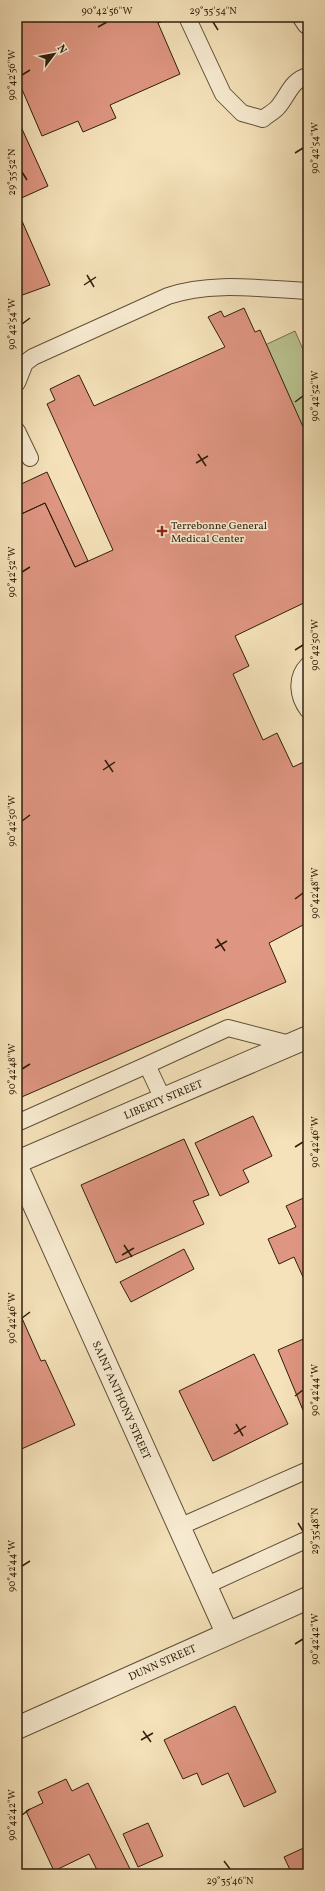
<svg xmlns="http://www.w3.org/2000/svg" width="325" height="1891" viewBox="0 0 325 1891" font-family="Vollkorn,serif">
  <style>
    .green { fill: #bac491; stroke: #75724e }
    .building { fill: #de9581; stroke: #301f0b }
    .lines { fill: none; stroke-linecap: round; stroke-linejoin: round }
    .lane-casing { stroke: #615037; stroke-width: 18 }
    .street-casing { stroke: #615037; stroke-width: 24 }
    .lane { stroke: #f8ecd2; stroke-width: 16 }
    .street { stroke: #f8ecd2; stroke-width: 22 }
    .ticks { fill: none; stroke: #301f0b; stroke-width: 1.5 }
    .poi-dot { fill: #8f2418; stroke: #f8ecd2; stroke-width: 1.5 }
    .labels { text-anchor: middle; stroke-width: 3.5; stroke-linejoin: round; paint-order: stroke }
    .poi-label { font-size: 11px; fill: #301f0b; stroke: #f8ecd2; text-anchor: start }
    .street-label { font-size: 11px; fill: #301f0b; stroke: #f8ecd2 }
    .neatline { fill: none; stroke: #301f0b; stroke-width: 1.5 }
    .ticks-label { font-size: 10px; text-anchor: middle; fill: #301f0b }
  </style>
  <rect width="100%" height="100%" fill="#f5e2ba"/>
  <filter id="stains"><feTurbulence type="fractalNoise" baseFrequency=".005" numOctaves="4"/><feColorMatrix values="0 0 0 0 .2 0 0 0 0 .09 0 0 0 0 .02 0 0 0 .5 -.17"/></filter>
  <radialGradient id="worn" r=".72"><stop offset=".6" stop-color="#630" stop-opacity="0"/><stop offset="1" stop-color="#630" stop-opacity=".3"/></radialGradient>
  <path class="green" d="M 295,331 L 308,361 L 308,441 L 265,345 Z"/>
  <path class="building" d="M 17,17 L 173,17 L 158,23 L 180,74 L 110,105 L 116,118 L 83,132 L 78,121 L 42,136 L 21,87 L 17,89 Z
    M 155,17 L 173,17 L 158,23 Z
    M 17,118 L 48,186 L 17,200 Z
    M 22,221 L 50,285 L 17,297 L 17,223 Z
    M 244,308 L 255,332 L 260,330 L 308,438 L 308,601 L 235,636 L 249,666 L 233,674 L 263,740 L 277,733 L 293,767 L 308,760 L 308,933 L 303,925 L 269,943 L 286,982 L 17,1099 L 17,516 L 45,503 L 75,567 L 113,550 L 47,404 L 55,400 L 50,389 L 79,375 L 94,406 L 225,347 L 208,317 L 221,311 L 224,317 Z
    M 47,472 L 88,561 L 75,567 L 45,503 L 17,516 L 17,486 Z
    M 253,1116 L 272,1156 L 243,1170 L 249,1182 L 220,1196 L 195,1143 Z
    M 184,1139 L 209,1195 L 193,1201 L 204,1224 L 116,1263 L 81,1185 Z
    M 308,1196 L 308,1275 L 303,1277 L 294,1257 L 279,1264 L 268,1239 L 296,1227 L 286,1206 Z
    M 184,1249 L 194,1269 L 131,1302 L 120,1282 Z
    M 17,1307 L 41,1361 L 45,1360 L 75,1425 L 17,1451 Z
    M 308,1337 L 308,1413 L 305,1415 L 278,1350 Z
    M 254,1354 L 288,1424 L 213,1461 L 179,1391 Z
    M 235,1706 L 276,1792 L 244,1807 L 228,1773 L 202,1785 L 197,1773 L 183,1779 L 164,1740 Z
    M 66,1779 L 72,1791 L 88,1783 L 130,1869 L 120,1874 L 99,1874 L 89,1854 L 54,1871 L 26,1811 L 43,1803 L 38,1792 Z
    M 148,1823 L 163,1856 L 138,1867 L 123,1834 Z
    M 308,1846 L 308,1874 L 292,1874 L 284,1857 Z"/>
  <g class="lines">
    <defs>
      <path id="lane" d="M 187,17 L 223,94 L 242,113 L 263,119 C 267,115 274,112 278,107 C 287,97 292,79 308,76
        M 17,383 L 25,363 L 33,357 L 168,296 C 212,281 262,289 308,291
        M 17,431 L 30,458
        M 308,665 C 295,678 298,697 308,710
        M 147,1065 L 228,1028 L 290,1044
        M 17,1123 L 147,1065 L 163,1099
        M 179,1527 L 308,1470
        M 205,1586 L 308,1539"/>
      <path id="street" d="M 304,17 L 308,23
        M 17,1162 L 308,1037
        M 17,1167 L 227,1633
        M 17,1728 L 308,1598"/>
    </defs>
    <use href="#lane" class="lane-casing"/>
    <use href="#street" class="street-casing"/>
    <use href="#lane" class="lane"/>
    <use href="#street" class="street"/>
  </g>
  <path class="ticks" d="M 213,22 L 218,30M 98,27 L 107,22M 22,75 L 30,70M 295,153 L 303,148M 22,172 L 27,180M 87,275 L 94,287M 84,285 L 96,277M 22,324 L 30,318M 295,402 L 303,396M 198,454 L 206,466M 196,463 L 208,456M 22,572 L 30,567M 295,650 L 303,645M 105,760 L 113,772M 103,770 L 115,762M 22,821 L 30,815M 295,899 L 303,893M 217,939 L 225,951M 215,948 L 227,941M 22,1069 L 30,1064M 295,1147 L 303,1142M 124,1245 L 132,1257M 122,1255 L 134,1248M 22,1318 L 30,1312M 295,1396 L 303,1390M 236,1424 L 243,1436M 234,1434 L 246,1426M 298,1523 L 303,1531M 22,1566 L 30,1561M 295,1644 L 303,1639M 143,1731 L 151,1742M 141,1740 L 153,1733M 22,1815 L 30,1809M 224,1861 L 230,1869"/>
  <path class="poi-dot" d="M160 525h4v4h4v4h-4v4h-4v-4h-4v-4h4z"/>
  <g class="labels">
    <g class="poi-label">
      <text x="171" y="529">Terrebonne General<tspan x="171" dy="13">Medical Center</tspan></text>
    </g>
    <g class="street-label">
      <text transform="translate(163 1099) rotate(-23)" y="4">LIBERTY STREET</text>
      <text transform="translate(122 1400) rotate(66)" y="4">SAINT ANTHONY STREET</text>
      <text transform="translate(162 1662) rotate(-24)" y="4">DUNN STREET</text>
    </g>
  </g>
  <rect width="325" height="1891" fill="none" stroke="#f5e2ba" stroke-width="44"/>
  <g transform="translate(54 54) rotate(58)" stroke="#f8ecd2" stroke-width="3" paint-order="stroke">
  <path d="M0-3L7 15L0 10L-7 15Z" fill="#301f0b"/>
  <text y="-6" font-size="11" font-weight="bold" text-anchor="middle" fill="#301f0b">N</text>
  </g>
  <rect x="22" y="22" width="281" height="1847" class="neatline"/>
  <g class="ticks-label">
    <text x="107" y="14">90°42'56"W</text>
    <text x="213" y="14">29°35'54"N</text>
    <text transform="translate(11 75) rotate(-90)" y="4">90°42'56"W</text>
    <text transform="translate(314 148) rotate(-90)" y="4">90°42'54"W</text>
    <text transform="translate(11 172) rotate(-90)" y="4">29°35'52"N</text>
    <text transform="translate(11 324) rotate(-90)" y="4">90°42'54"W</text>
    <text transform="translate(314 396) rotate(-90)" y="4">90°42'52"W</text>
    <text transform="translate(11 572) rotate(-90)" y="4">90°42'52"W</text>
    <text transform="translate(314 645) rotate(-90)" y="4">90°42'50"W</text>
    <text transform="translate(11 821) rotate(-90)" y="4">90°42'50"W</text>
    <text transform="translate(314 893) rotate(-90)" y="4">90°42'48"W</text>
    <text transform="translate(11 1069) rotate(-90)" y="4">90°42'48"W</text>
    <text transform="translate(314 1142) rotate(-90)" y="4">90°42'46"W</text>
    <text transform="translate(11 1318) rotate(-90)" y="4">90°42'46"W</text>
    <text transform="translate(314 1390) rotate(-90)" y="4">90°42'44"W</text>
    <text transform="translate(314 1531) rotate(-90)" y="4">29°35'48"N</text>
    <text transform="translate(11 1566) rotate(-90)" y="4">90°42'44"W</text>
    <text transform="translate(314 1639) rotate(-90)" y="4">90°42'42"W</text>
    <text transform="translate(11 1815) rotate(-90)" y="4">90°42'42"W</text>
    <text x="230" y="1884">29°35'46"N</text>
  </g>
  <rect width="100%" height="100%" filter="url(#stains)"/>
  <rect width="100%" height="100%" fill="url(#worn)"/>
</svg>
